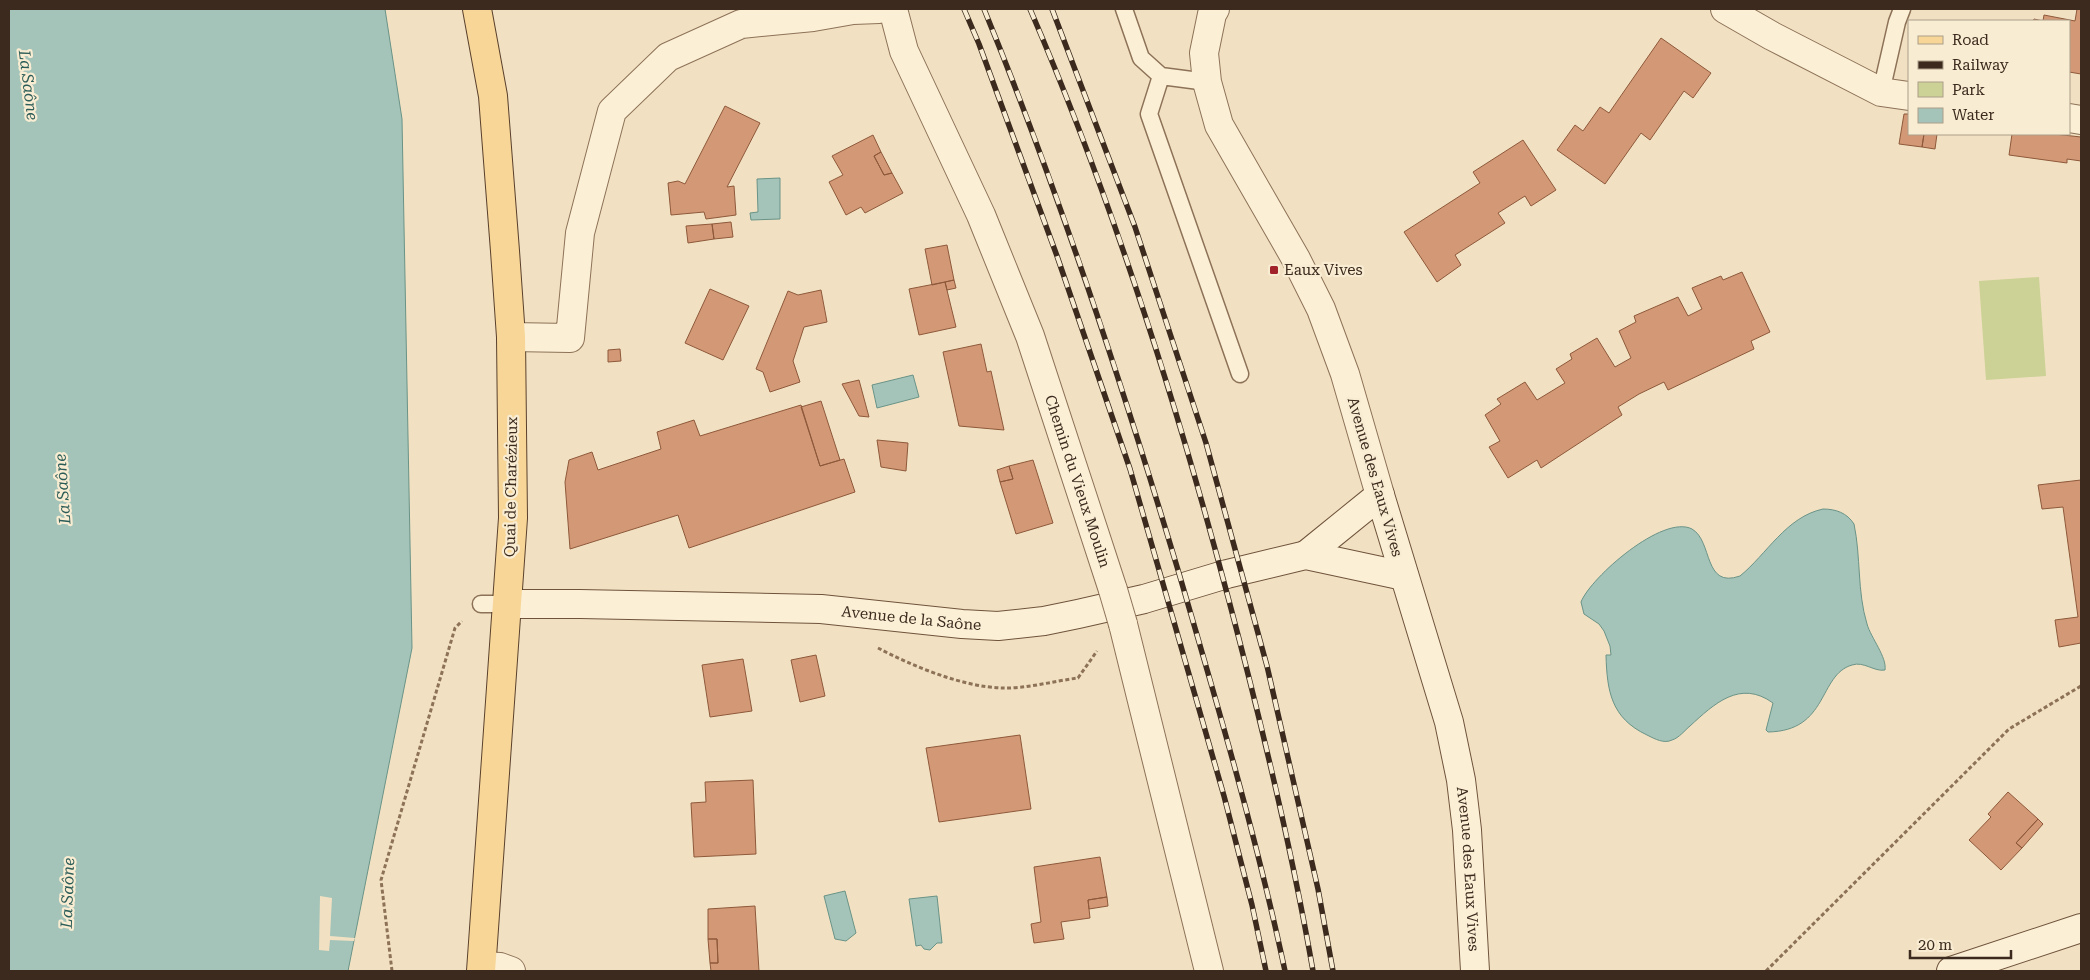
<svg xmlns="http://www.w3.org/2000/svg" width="2090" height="980" viewBox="0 0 2090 980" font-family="'Roboto Serif',serif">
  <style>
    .green { fill: #ccd195 }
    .water { fill: #a4c4b9; stroke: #6a9387 }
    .pier { fill: #f1e1c2 }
    .building { fill: #d39875; stroke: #8e593b }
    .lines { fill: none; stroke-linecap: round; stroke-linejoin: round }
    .lane-casing { stroke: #8d7257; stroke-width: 19 }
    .street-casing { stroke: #8d7257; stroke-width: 30 }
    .secondary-casing { stroke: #6f533b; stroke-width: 30 }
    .primary-casing { stroke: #5a402c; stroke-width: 30 }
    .path { stroke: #8d7257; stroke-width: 3; stroke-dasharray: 4 2.5; stroke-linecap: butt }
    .lane { stroke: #fbefd6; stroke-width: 16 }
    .street { stroke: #fbefd6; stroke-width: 28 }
    .secondary { stroke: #fbefd6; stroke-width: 28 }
    .primary { stroke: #f7d697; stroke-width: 28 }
    .rail-casing { stroke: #3b2a1d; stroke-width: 5.5 }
    .rail { stroke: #f8ecd2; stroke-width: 4; stroke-dasharray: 11; stroke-linecap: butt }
    .street-bridge-casing { stroke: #8d7257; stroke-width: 30; stroke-linecap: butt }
    .street-bridge { stroke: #fbefd6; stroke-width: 28 }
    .poi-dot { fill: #a12228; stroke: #f8ecd2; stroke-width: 2 }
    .labels { text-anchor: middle; stroke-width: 4.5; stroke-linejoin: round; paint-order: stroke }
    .poi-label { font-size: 15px; fill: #3b2a1d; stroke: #f8ecd2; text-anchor: start }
    .street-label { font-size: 15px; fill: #3b2a1d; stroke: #f8ecd2 }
    .water-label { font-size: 16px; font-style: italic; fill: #2b5c57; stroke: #f8ecd2 }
  </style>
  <rect width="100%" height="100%" fill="#f1e1c2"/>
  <path class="green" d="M 2039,277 L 2046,376 L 1986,380 L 1979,281 Z"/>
  <path class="water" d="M 9,9 L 385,9 L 402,119 L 412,648 L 348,971 L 9,971 Z
    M 780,178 L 780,219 L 751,220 L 750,213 L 758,212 L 757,179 Z
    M 913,375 L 919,397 L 877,408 L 872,385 Z
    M 1823,509 C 1836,509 1847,513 1854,524 C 1861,557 1857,591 1867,624 C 1871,638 1887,657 1885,670 C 1874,672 1864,661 1852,665 C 1818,675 1829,731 1768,732 L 1766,730 L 1773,703 C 1740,679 1714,704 1690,726 C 1685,730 1679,738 1672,740 C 1664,744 1655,739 1647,735 C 1611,718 1607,691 1606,655 L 1611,655 L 1610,646 L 1604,631 L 1599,624 L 1584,614 L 1581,602 C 1591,577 1663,514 1692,529 C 1713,541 1703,589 1740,576 C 1767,554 1786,517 1823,509 Z
    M 845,891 L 856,933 L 846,941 L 835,939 L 824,896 Z
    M 937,896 L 942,943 L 937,943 L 930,950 L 924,949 L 921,945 L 916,946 L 909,899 Z"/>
  <path class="pier" d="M 320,896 L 332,898 L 330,936 L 355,938 L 354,941 L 330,940 L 329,951 L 319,950 Z"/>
  <path class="building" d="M 2077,9 L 2081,9 L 2081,74 L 2069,72 L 2069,21 L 2033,21 L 2034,19 L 2043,21 L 2044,15 L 2075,21 Z
    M 1661,38 L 1711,73 L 1693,98 L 1684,91 L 1650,140 L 1641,133 L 1605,184 L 1557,150 L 1575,125 L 1583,131 L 1600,107 L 1609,113 Z
    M 725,106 L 760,123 L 727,187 L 734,186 L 736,215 L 706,219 L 704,212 L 671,215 L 668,183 L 678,181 L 685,184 Z
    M 1904,114 L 1909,114 L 1909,134 L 1924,134 L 1922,147 L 1899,144 Z
    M 1924,134 L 1937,134 L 1935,149 L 1922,147 Z
    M 2012,134 L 2054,134 L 2081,137 L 2081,161 L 2067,159 L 2067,163 L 2009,155 Z
    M 873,135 L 881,152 L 874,156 L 884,175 L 892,173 L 903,193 L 865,213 L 861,207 L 846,215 L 829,182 L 843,175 L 832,156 Z
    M 1523,140 L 1556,190 L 1531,206 L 1525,196 L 1498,213 L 1505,223 L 1455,255 L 1461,265 L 1437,282 L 1404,232 L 1480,183 L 1473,172 Z
    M 881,152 L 892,173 L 884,175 L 874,156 Z
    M 731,222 L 733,237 L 714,239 L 712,224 Z
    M 712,224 L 714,239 L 688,243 L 686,226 Z
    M 947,245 L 954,280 L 932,285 L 925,249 Z
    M 1742,272 L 1770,332 L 1751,341 L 1754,349 L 1668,390 L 1664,382 L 1639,394 L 1618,407 L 1622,415 L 1541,468 L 1537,460 L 1508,478 L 1489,447 L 1500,441 L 1485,415 L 1501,404 L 1497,399 L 1525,382 L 1537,400 L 1565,383 L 1556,369 L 1572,359 L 1570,354 L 1597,338 L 1615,367 L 1631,358 L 1619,331 L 1636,322 L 1634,316 L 1678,297 L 1688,316 L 1702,309 L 1692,288 L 1721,276 L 1723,280 Z
    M 954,280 L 956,288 L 947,290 L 945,282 Z
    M 945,282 L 956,327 L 919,335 L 909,289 Z
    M 710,289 L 749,306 L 723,360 L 685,343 Z
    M 821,290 L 827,322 L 804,327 L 793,361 L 800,382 L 770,392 L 763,372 L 756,369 L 788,291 L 798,295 Z
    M 981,344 L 987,372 L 991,371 L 1004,430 L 959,426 L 943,352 Z
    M 620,349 L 621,361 L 608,362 L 608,350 Z
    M 859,380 L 869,417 L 859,416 L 842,384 Z
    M 821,401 L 840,460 L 820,466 L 801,407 Z
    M 801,405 L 820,466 L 844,459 L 855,492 L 689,548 L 678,515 L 570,549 L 565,482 L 569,460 L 592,452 L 598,470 L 661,449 L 657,432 L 694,420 L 700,436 Z
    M 877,440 L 908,443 L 906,471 L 881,467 Z
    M 1033,460 L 1053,523 L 1016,534 L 1000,482 L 1013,479 L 1009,466 Z
    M 1009,466 L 1013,479 L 1000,482 L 997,470 Z
    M 2081,480 L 2081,643 L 2059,647 L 2055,620 L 2078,617 L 2063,507 L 2042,509 L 2038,485 Z
    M 816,655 L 825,696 L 800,702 L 791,660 Z
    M 743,659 L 752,711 L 710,717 L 702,665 Z
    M 1020,735 L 1031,809 L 939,822 L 926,748 Z
    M 753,780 L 756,854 L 694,857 L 691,803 L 706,802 L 705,782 Z
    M 2008,792 L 2038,819 L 2016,843 L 2022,848 L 2001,870 L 1969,840 L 1991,817 L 1988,814 Z
    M 2038,819 L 2043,824 L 2022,848 L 2016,843 Z
    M 1100,857 L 1107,897 L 1088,900 L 1090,918 L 1061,922 L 1064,939 L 1034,943 L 1031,924 L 1041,922 L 1034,867 Z
    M 1107,897 L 1108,906 L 1089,909 L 1088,900 Z
    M 755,906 L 759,971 L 711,971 L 710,963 L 718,963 L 717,939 L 708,939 L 708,909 Z
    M 708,939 L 717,939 L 718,963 L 710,963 Z"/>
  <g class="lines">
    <defs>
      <path id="lane" d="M 1124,9 L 1141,58 L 1161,76 L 1207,82
        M 1161,76 L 1149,114 L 1240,374
        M 1881,92 L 1897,22 L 1902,9
        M 481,604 L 508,604"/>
      <g id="street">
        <path id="s1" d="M 893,9 L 904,51 L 981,215 L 1030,336 L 1113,590"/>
        <path d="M 1215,9 L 1212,14 L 1204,53 L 1207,82 L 1219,125 L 1296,259 L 1321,309 L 1345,374 L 1380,495"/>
        <path d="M 1725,9 L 1772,36 L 1881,92 L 1909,96"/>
        <path d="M 2069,118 L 2081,120"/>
        <path d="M 511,337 L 570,338 L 580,233 L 612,111 L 668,57 L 741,24 L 813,17 L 853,10 L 879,9"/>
        <path d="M 1123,624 L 1209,971"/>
        <path d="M 482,966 L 500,967 L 511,971"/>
      </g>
      <g id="secondary">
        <path id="s2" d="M 1306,555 L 1380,495 L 1449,722 L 1461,780 L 1467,830 L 1475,971"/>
        <path id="s3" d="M 508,604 L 580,604 L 821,609 L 962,624 L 998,626 L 1044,621 L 1078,614 L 1144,599 L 1227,574 L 1306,555 L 1404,576"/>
        <path d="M 1951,971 L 2081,928"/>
      </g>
      <path id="primary" d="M 477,9 L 493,96 L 505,251 L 511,337 L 513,518 L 481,971"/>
    </defs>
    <use href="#lane" class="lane-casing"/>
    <use href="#street" class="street-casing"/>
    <use href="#secondary" class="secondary-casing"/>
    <use href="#primary" class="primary-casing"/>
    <path class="path" d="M 878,648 C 912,666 963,687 1002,688 C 1025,689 1054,681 1078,678 L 1097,651
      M 392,971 L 381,880 L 455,628 L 462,621
      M 1766,971 L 2009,729 L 2081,686"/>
    <use href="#lane" class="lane"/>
    <use href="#street" class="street"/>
    <use href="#secondary" class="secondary"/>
    <use href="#primary" class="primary"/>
    <defs>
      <path id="rail" d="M 964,9 L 979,44 L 1057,256 L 1130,469 L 1224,796 L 1252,905 L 1266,971
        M 984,9 C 1059,192 1121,380 1178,570 C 1217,703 1256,835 1285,971
        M 1030,9 C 1112,199 1175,397 1228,597 C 1261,721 1291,845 1313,971
        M 1052,9 L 1135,227 L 1206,443 L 1267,666 L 1318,889 L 1333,971"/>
    </defs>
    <use href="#rail" class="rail-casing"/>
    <use href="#rail" class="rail"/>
    <defs>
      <path id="street-bridge" d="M 1113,590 L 1123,624"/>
    </defs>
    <use href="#street-bridge" class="street-bridge-casing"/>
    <use href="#street-bridge" class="street-bridge"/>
  </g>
  <rect class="poi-dot" x="1269" y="265" width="10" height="10" rx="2.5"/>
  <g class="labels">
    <g class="poi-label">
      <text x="1284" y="275">Eaux Vives</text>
    </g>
    <g class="street-label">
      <text transform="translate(1375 477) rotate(74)" y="5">Avenue des Eaux Vives</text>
      <text dy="5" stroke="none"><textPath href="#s1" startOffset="508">Chemin du Vieux Moulin</textPath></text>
      <text transform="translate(511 487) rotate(-89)" y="5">Quai de Charézieux</text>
      <text dy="5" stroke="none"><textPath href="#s3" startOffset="404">Avenue de la Saône</textPath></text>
      <text dy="5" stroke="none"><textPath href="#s2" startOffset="481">Avenue des Eaux Vives</textPath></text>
    </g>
    <g class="water-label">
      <text transform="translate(29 85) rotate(83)" y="6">La Saône</text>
      <text transform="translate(62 489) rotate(-94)" y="6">La Saône</text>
      <text transform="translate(67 893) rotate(-88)" y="6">La Saône</text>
    </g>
  </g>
  <rect width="2090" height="980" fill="none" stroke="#3b2a1d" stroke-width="20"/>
  <rect x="1908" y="20" width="162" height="115" fill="#f8ecd2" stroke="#ac9e8a"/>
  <rect x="1918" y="36" width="25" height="8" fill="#f7d697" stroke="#ac9e8a"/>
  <text x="1952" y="45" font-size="15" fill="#3b2a1d">Road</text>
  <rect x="1918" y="61" width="25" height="8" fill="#3b2a1d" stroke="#ac9e8a"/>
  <text x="1952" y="70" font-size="15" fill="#3b2a1d">Railway</text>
  <rect x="1918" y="82" width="25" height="15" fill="#ccd195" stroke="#ac9e8a"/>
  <text x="1952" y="95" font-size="15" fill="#3b2a1d">Park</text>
  <rect x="1918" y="108" width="25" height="15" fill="#a4c4b9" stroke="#ac9e8a"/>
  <text x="1952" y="120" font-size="15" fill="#3b2a1d">Water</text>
  <path d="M1910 950v8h101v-8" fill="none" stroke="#3b2a1d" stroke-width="2.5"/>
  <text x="1918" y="950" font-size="15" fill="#3b2a1d" stroke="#f8ecd2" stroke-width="4" paint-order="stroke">20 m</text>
</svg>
